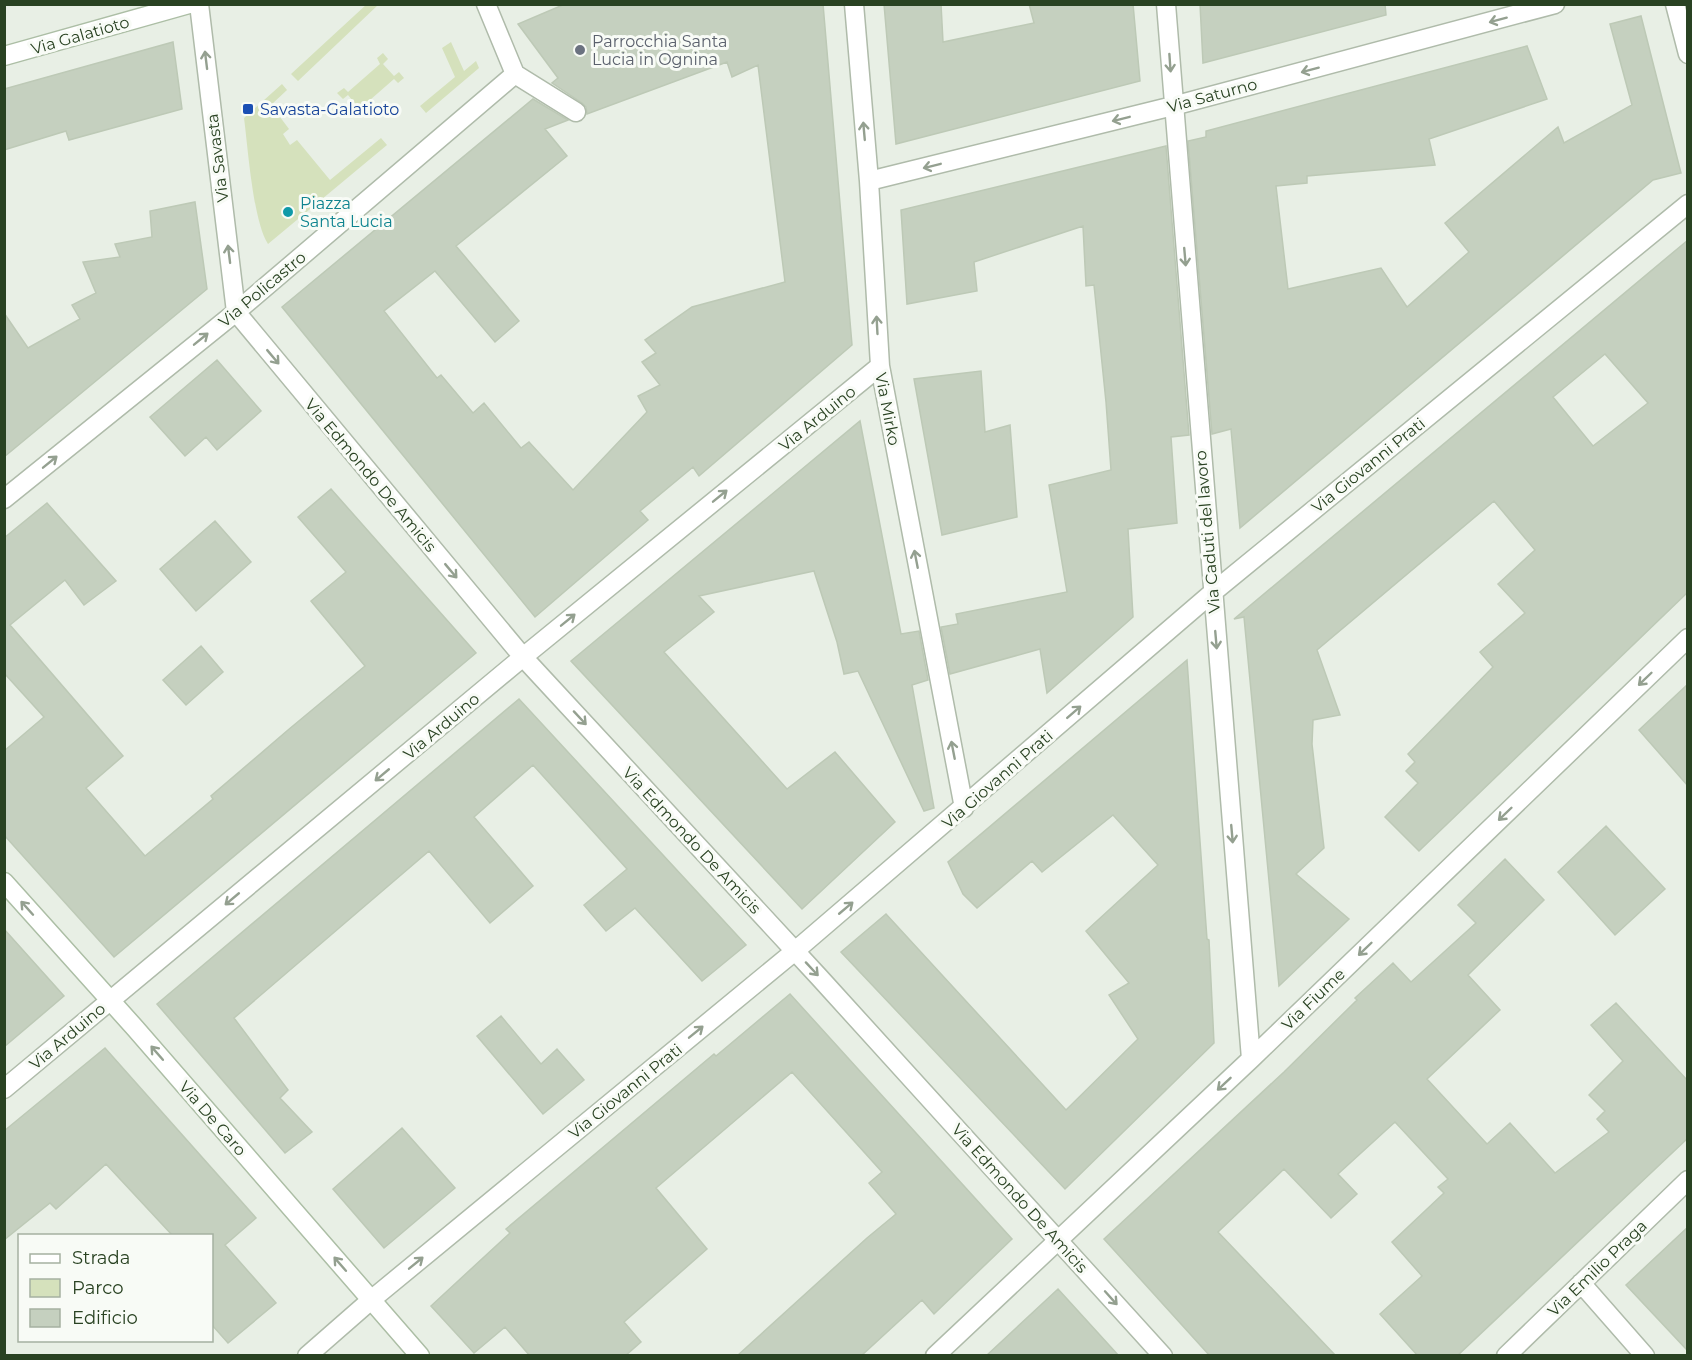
<svg xmlns="http://www.w3.org/2000/svg" width="1692" height="1360" viewBox="0 0 1692 1360" font-family="Montserrat,sans-serif">
  <style>
    .green { fill: #d5e1bc }
    .building { fill: #c5d0bf; stroke: #bdc9b6; stroke-width: 1.5; fill-rule: evenodd }
    .lines { fill: none; stroke-linecap: round; stroke-linejoin: round }
    .street-casing { stroke: #afbbaa; stroke-width: 21 }
    .secondary-casing { stroke: #acbea5; stroke-width: 21 }
    .street { stroke: #fff; stroke-width: 18 }
    .secondary { stroke: #fff; stroke-width: 18 }
    .oneway { stroke: #94a090 }
    .worship-dot { fill: #6b7280; stroke: #f8fbf6; stroke-width: 2 }
    .transit-dot { fill: #1a4fb4; stroke: #f8fbf6; stroke-width: 2 }
    .culture-dot { fill: #0f9aa8; stroke: #f8fbf6; stroke-width: 2 }
    .labels { text-anchor: middle; stroke-width: 6; stroke-linejoin: round; paint-order: stroke }
    .street-label { font-size: 16px; fill: #294222; stroke: #f8fbf6 }
    .worship-label { font-size: 16px; fill: #5b616d; stroke: #f8fbf6; text-anchor: start }
    .transit-label { font-size: 16px; fill: #164399; stroke: #f8fbf6; text-anchor: start }
    .culture-label { font-size: 16px; fill: #0d838f; stroke: #f8fbf6; text-anchor: start }
  </style>
  <rect width="100%" height="100%" fill="#e8efe5"/>
  <path class="green" d="M 367,4 L 378,5 L 298,81 L 291,74 Z
    M 451,42 L 464,71 L 476,61 L 479,68 L 426,113 L 420,106 L 455,77 L 442,48 Z
    M 383,53 L 388,59 L 383,64 L 394,76 L 399,72 L 404,78 L 398,83 L 394,79 L 362,107 L 366,112 L 359,118 L 354,112 L 358,107 L 348,95 L 343,99 L 337,93 L 344,88 L 348,92 L 380,64 L 377,58 Z
    M 282,84 L 287,90 L 271,105 L 289,129 L 283,134 L 290,145 L 297,140 L 330,180 L 381,138 L 387,145 L 268,244 C 253,221 248,148 244,118 Z"/>
  <path class="building" d="M 565,4 L 823,4 L 852,345 L 699,476 L 693,467 L 640,511 L 648,520 L 535,617 L 282,307 L 533,99 L 568,120 L 545,129 L 567,156 L 456,246 L 519,321 L 495,342 L 435,271 L 384,311 L 437,378 L 441,375 L 473,413 L 484,403 L 521,448 L 529,442 L 573,490 L 647,412 L 638,396 L 660,385 L 642,362 L 656,353 L 645,340 L 692,307 L 785,282 L 758,65 L 732,77 L 727,62 L 587,114 L 586,107 L 582,103 L 552,83 L 558,78 L 518,24 Z
    M 884,4 L 941,4 L 943,42 L 1034,23 L 1029,4 L 1133,4 L 1140,81 L 896,144 Z
    M 1200,4 L 1385,4 L 1386,15 L 1203,63 Z
    M 1641,16 L 1681,173 L 1653,180 L 1240,528 L 1231,429 L 1212,434 L 1188,141 L 1206,137 L 1206,131 L 1527,46 L 1547,99 L 1429,139 L 1435,165 L 1307,176 L 1307,183 L 1276,186 L 1288,289 L 1381,268 L 1407,307 L 1469,252 L 1445,223 L 1558,127 L 1564,143 L 1632,105 L 1610,24 Z
    M 173,42 L 182,109 L 69,140 L 66,131 L 4,150 L 4,89 Z
    M 1166,146 L 1189,435 L 1171,437 L 1177,523 L 1128,529 L 1133,617 L 1047,693 L 1040,649 L 950,674 L 941,627 L 958,624 L 956,614 L 1067,592 L 1049,485 L 1111,470 L 1106,402 L 1094,285 L 1086,286 L 1083,226 L 974,262 L 977,291 L 907,304 L 901,210 Z
    M 195,202 L 207,289 L 4,457 L 4,313 L 28,348 L 80,319 L 72,305 L 96,293 L 83,262 L 120,257 L 115,244 L 152,237 L 150,211 Z
    M 1688,240 L 1688,592 L 1419,851 L 1385,817 L 1418,783 L 1406,771 L 1415,762 L 1408,754 L 1493,667 L 1480,652 L 1525,613 L 1498,584 L 1535,550 L 1494,501 L 1317,650 L 1340,715 L 1313,720 L 1312,744 L 1324,848 L 1296,874 L 1349,919 L 1279,986 L 1244,617 L 1234,619 ZM 1605,354 L 1648,403 L 1593,446 L 1553,397 Z
    M 217,360 L 261,411 L 217,450 L 206,437 L 185,456 L 150,417 Z
    M 981,371 L 985,432 L 1010,425 L 1017,517 L 942,535 L 914,379 Z
    M 860,421 L 901,634 L 919,631 L 928,680 L 912,685 L 934,808 L 924,811 L 858,671 L 844,674 L 837,642 L 814,571 L 699,596 L 714,612 L 664,652 L 787,789 L 835,752 L 895,822 L 802,909 L 571,661 Z
    M 331,489 L 476,653 L 114,957 L 4,835 L 4,751 L 44,717 L 4,673 L 4,538 L 47,503 L 116,581 L 84,605 L 65,580 L 10,625 L 123,756 L 86,788 L 145,856 L 213,799 L 211,796 L 288,730 L 365,666 L 311,601 L 346,572 L 298,517 Z
    M 215,521 L 251,562 L 196,611 L 160,569 Z
    M 201,646 L 223,672 L 186,705 L 163,680 Z
    M 1187,660 L 1207,939 L 1209,940 L 1214,1043 L 1065,1189 L 841,952 L 886,914 L 1066,1110 L 1138,1039 L 1109,995 L 1129,983 L 1086,931 L 1158,865 L 1113,815 L 1042,872 L 1032,861 L 977,908 L 963,894 L 948,862 Z
    M 1688,684 L 1688,786 L 1639,730 Z
    M 519,699 L 746,945 L 702,981 L 635,908 L 606,931 L 584,905 L 627,869 L 533,765 L 474,817 L 533,886 L 490,923 L 429,851 L 234,1018 L 288,1090 L 280,1098 L 312,1132 L 285,1153 L 157,1004 Z
    M 1606,826 L 1665,889 L 1615,935 L 1558,872 Z
    M 1505,859 L 1544,900 L 1468,975 L 1500,1010 L 1427,1079 L 1487,1144 L 1510,1123 L 1555,1173 L 1609,1132 L 1597,1119 L 1605,1111 L 1589,1095 L 1623,1061 L 1591,1025 L 1616,1003 L 1688,1081 L 1688,1138 L 1457,1356 L 1418,1356 L 1380,1314 L 1422,1276 L 1392,1242 L 1444,1193 L 1438,1187 L 1448,1179 L 1395,1122 L 1338,1174 L 1357,1194 L 1331,1218 L 1284,1169 L 1218,1232 L 1336,1356 L 1210,1356 L 1104,1239 L 1284,1072 L 1357,1000 L 1355,998 L 1393,963 L 1411,982 L 1476,923 L 1458,905 Z
    M 4,929 L 64,996 L 4,1047 Z
    M 790,994 L 1012,1239 L 934,1314 L 922,1300 L 861,1356 L 737,1356 L 867,1238 L 896,1214 L 869,1183 L 882,1172 L 792,1072 L 656,1188 L 707,1249 L 624,1322 L 641,1342 L 625,1356 L 530,1356 L 505,1327 L 474,1353 L 431,1306 L 510,1233 L 506,1229 L 714,1054 L 716,1056 Z
    M 501,1016 L 541,1064 L 557,1049 L 584,1080 L 543,1114 L 477,1036 Z
    M 105,1048 L 256,1218 L 225,1245 L 276,1303 L 228,1343 L 212,1325 L 212,1236 L 173,1236 L 106,1164 L 56,1209 L 50,1203 L 4,1240 L 4,1131 Z
    M 402,1128 L 455,1188 L 384,1248 L 333,1189 Z
    M 1688,1227 L 1688,1351 L 1626,1285 Z
    M 1058,1289 L 1119,1356 L 986,1356 Z"/>
  <g class="lines">
    <defs>
      <path id="street" d="M 199,4 L 236,312
        M 486,4 L 515,74
        M 854,4 L 869,181 L 880,366 L 964,808
        M 1166,4 L 1251,1059
        M 1675,4 L 1688,54
        M 869,181 L 1173,106 L 1555,4
        M 236,312 L 523,657 L 819,977 L 1163,1356
        M 4,499 L 236,312 L 515,74 L 576,112
        M 4,1089 L 523,657 L 880,366
        M 1581,1283 L 1645,1356
        M 307,1356 L 371,1300 L 795,951 L 1212,593 L 1688,204
        M 935,1356 L 1251,1059 L 1688,638
        M 1506,1356 L 1688,1180"/>
      <path id="secondary" d="M 4,56 L 189,4
        M 4,882 L 135,1028 L 420,1356"/>
    </defs>
    <use href="#street" class="street-casing"/>
    <use href="#secondary" class="secondary-casing"/>
    <use href="#street" class="street"/>
    <use href="#secondary" class="secondary"/>
  </g>
  <defs><path id="oneway-shaft" d="M-6 0H5M1.5-3L5.5 0L1.5 3" fill="none" stroke-width="1.6" stroke-linecap="round" stroke-linejoin="round" transform="scale(1.5)"/></defs>
  <g class="oneway">
    <use href="#oneway-shaft" transform="translate(1498 20) rotate(165)"/>
    <use href="#oneway-shaft" transform="translate(206 60) rotate(-97)"/>
    <use href="#oneway-shaft" transform="translate(1170 63) rotate(86)"/>
    <use href="#oneway-shaft" transform="translate(1310 70) rotate(165)"/>
    <use href="#oneway-shaft" transform="translate(1121 119) rotate(166)"/>
    <use href="#oneway-shaft" transform="translate(864 131) rotate(-95)"/>
    <use href="#oneway-shaft" transform="translate(932 166) rotate(166)"/>
    <use href="#oneway-shaft" transform="translate(229 254) rotate(-97)"/>
    <use href="#oneway-shaft" transform="translate(1185 257) rotate(85)"/>
    <use href="#oneway-shaft" transform="translate(877 325) rotate(-93)"/>
    <use href="#oneway-shaft" transform="translate(201 339) rotate(-39)"/>
    <use href="#oneway-shaft" transform="translate(273 357) rotate(50)"/>
    <use href="#oneway-shaft" transform="translate(50 462) rotate(-39)"/>
    <use href="#oneway-shaft" transform="translate(720 496) rotate(-39)"/>
    <use href="#oneway-shaft" transform="translate(916 559) rotate(-101)"/>
    <use href="#oneway-shaft" transform="translate(451 571) rotate(50)"/>
    <use href="#oneway-shaft" transform="translate(568 620) rotate(-39)"/>
    <use href="#oneway-shaft" transform="translate(1216 640) rotate(85)"/>
    <use href="#oneway-shaft" transform="translate(1645 679) rotate(136)"/>
    <use href="#oneway-shaft" transform="translate(1074 712) rotate(-41)"/>
    <use href="#oneway-shaft" transform="translate(580 718) rotate(47)"/>
    <use href="#oneway-shaft" transform="translate(953 750) rotate(-101)"/>
    <use href="#oneway-shaft" transform="translate(382 775) rotate(140)"/>
    <use href="#oneway-shaft" transform="translate(1505 814) rotate(136)"/>
    <use href="#oneway-shaft" transform="translate(1232 834) rotate(85)"/>
    <use href="#oneway-shaft" transform="translate(232 899) rotate(140)"/>
    <use href="#oneway-shaft" transform="translate(27 908) rotate(-132)"/>
    <use href="#oneway-shaft" transform="translate(846 908) rotate(-40)"/>
    <use href="#oneway-shaft" transform="translate(1365 949) rotate(136)"/>
    <use href="#oneway-shaft" transform="translate(812 969) rotate(47)"/>
    <use href="#oneway-shaft" transform="translate(696 1032) rotate(-39)"/>
    <use href="#oneway-shaft" transform="translate(157 1053) rotate(-131)"/>
    <use href="#oneway-shaft" transform="translate(1224 1084) rotate(137)"/>
    <use href="#oneway-shaft" transform="translate(416 1263) rotate(-39)"/>
    <use href="#oneway-shaft" transform="translate(340 1264) rotate(-131)"/>
    <use href="#oneway-shaft" transform="translate(1111 1298) rotate(48)"/>
  </g>
  <circle class="worship-dot" cx="580" cy="50" r="6"/>
  <rect class="transit-dot" x="242" y="103" width="12" height="12" rx="3"/>
  <circle class="culture-dot" cx="288" cy="212" r="6"/>
  <g class="labels">
    <g class="street-label">
      <text transform="translate(80 35) rotate(-16)" y="6">Via Galatioto</text>
      <text transform="translate(1212 95) rotate(-15)" y="6">Via Saturno</text>
      <text transform="translate(217 158) rotate(-97)" y="6">Via Savasta</text>
      <text transform="translate(262 289) rotate(-40)" y="6">Via Policastro</text>
      <text transform="translate(888 409) rotate(79)" y="6">Via Mirko</text>
      <text transform="translate(817 418) rotate(-39)" y="6">Via Arduino</text>
      <text transform="translate(1368 465) rotate(-39)" y="6">Via Giovanni Prati</text>
      <text transform="translate(371 475) rotate(50)" y="6">Via Edmondo De Amicis</text>
      <text transform="translate(1207 532) rotate(-95)" y="6">Via Caduti del lavoro</text>
      <text transform="translate(441 726) rotate(-40)" y="6">Via Arduino</text>
      <text transform="translate(997 779) rotate(-41)" y="6">Via Giovanni Prati</text>
      <text transform="translate(692 840) rotate(47)" y="6">Via Edmondo De Amicis</text>
      <text transform="translate(1313 999) rotate(-44)" y="6">Via Fiume</text>
      <text transform="translate(67 1036) rotate(-40)" y="6">Via Arduino</text>
      <text transform="translate(625 1091) rotate(-39)" y="6">Via Giovanni Prati</text>
      <text transform="translate(213 1118) rotate(49)" y="6">Via De Caro</text>
      <text transform="translate(1020 1198) rotate(48)" y="6">Via Edmondo De Amicis</text>
      <text transform="translate(1597 1268) rotate(-44)" y="6">Via Emilio Praga</text>
    </g>
    <g class="worship-label">
      <text x="592" y="47">Parrocchia Santa<tspan x="592" dy="18">Lucia in Ognina</tspan></text>
    </g>
    <g class="transit-label">
      <text x="260" y="115">Savasta-Galatioto</text>
    </g>
    <g class="culture-label">
      <text x="300" y="209">Piazza<tspan x="300" dy="18">Santa Lucia</tspan></text>
    </g>
  </g>
  <rect width="1692" height="1360" fill="none" stroke="#294222" stroke-width="12"/>
  <rect x="18" y="1234" width="195" height="108" fill="#f8fbf6" stroke="#a5b1a1" stroke-width="1.5"/>
  <rect x="30" y="1254" width="30" height="9" fill="#ffffff" stroke="#a5b1a1" stroke-width="1.5"/>
  <text x="72" y="1264" font-size="18" fill="#294222">Strada</text>
  <rect x="30" y="1279" width="30" height="18" fill="#d5e1bc" stroke="#a5b1a1" stroke-width="1.5"/>
  <text x="72" y="1294" font-size="18" fill="#294222">Parco</text>
  <rect x="30" y="1309" width="30" height="18" fill="#c5d0bf" stroke="#a5b1a1" stroke-width="1.5"/>
  <text x="72" y="1324" font-size="18" fill="#294222">Edificio</text>
</svg>
